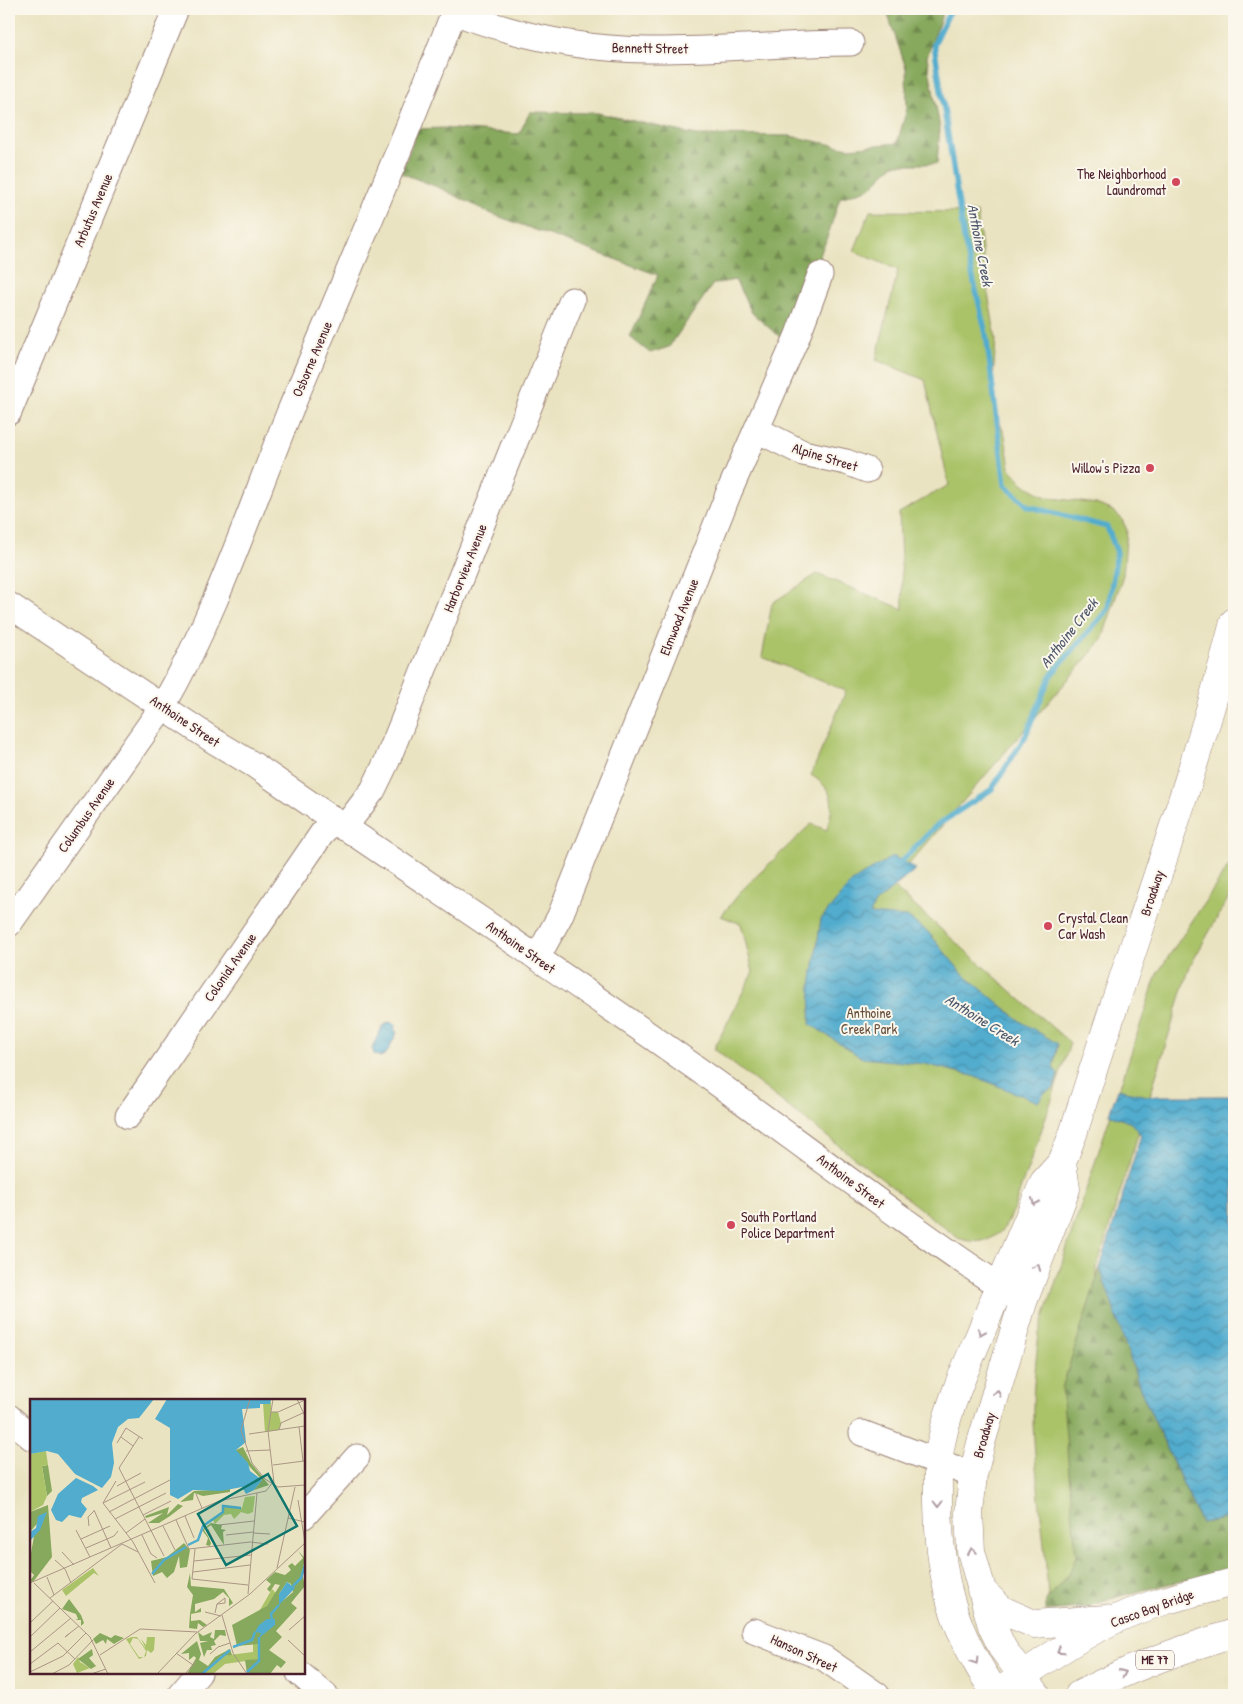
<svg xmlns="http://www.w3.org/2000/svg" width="1243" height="1704" viewBox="0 0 1243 1704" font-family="'Patrick Hand',sans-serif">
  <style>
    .green { fill: #aac369; stroke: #7a714a }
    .forest { fill: url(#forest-firs); stroke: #686444 }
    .water { fill: url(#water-waves); stroke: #4e667c }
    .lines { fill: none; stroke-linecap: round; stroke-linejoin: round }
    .stream { stroke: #51acce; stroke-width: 5.5 }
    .minor-casing { stroke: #9a8176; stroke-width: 27 }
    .major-casing { stroke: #9a8176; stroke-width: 29 }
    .minor { stroke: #fff; stroke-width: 25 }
    .major { stroke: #fff; stroke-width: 28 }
    .oneway { stroke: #ae9aa0 }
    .poi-dot { fill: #d1495b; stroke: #fbf7ec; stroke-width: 2 }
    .labels { text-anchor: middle; stroke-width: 4; stroke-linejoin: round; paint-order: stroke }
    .shield { fill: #fbf7ec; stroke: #7f6065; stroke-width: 1 }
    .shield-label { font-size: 12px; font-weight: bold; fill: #4a1f2b }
    .street-label { font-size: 14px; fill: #4a1f2b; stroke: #fbf7ec }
    .poi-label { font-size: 14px; fill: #4a1f2b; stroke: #fbf7ec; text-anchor: end }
    .park-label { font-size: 14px; fill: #67503e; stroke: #fbf7ec }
    .water-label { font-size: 15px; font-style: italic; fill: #4d576c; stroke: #fbf7ec }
    .inset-river { fill: none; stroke: #51acce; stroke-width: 2.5 }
    .inset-road { fill: none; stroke: #aa9585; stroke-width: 1 }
    .view { fill: #0f766e; fill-opacity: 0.15; stroke: #0f766e; stroke-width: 2.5 }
    .inset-edge { fill: none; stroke: #4a1f2b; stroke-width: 2.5 }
  </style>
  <defs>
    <pattern id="forest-firs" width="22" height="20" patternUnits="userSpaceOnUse" patternTransform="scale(1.25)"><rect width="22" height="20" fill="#87a95d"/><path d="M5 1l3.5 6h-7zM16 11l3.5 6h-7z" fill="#70894d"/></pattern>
    <pattern id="water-waves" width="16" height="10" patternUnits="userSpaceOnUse" patternTransform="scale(1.25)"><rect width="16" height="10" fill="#51acce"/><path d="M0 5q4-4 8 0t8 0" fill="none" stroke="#458ba7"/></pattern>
  </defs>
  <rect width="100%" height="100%" fill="#fbf7ec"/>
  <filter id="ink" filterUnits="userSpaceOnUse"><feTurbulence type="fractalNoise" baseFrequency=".02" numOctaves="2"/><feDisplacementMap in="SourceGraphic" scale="10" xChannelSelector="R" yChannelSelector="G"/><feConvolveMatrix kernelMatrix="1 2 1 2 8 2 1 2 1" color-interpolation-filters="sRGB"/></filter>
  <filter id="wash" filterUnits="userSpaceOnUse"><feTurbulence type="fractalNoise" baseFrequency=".0096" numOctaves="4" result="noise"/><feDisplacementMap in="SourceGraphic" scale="20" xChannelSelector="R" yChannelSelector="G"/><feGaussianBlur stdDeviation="1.12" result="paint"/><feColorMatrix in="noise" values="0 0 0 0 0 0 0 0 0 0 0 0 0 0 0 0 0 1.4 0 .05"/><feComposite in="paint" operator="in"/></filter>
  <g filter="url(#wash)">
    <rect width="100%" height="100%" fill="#eae3c1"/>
    <path class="green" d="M 870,211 L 977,212 L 986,282 L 996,339 L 992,392 L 996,413 L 1005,436 L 1010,468 L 1022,483 L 1046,497 L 1096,504 L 1113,511 L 1121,518 L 1127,530 L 1123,575 L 1102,640 L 891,885 L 1070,1043 C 1055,1090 1040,1137 1022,1184 C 1017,1198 1013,1217 1003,1229 C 991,1243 974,1244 958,1238 L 714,1049 L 753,972 L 741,924 L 721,916 L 744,888 L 811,824 L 827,830 C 834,804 836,791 811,775 L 846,691 L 762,657 L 772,603 L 817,574 L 903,609 L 899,513 L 949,485 L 925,380 L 876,360 L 898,270 L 854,251 Z
      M 1234,858 L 1234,888 L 1190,966 L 1097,1267 L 1091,1581 L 1048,1600 C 1046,1546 1037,1493 1034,1440 C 1031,1404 1035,1368 1039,1333 L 1157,974 Z"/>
    <path class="forest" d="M 886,9 L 944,9 L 927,57 L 940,128 L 937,164 L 894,164 L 870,188 L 840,198 L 826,241 L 782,339 L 752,313 L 735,280 L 713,284 L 669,347 L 650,353 L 630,337 L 658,275 L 492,214 L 440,188 L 401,173 L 418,129 L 443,128 L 519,134 L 530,112 L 598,113 L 696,135 L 790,136 L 849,148 L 897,143 L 907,109 L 906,68 Z
      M 1100,1268 L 1141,1391 L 1201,1523 L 1234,1517 L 1234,1568 L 1120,1596 L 1088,1607 L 1046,1611 L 1046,1601 L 1069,1574 L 1076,1557 L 1062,1388 Z"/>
    <path class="water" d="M 893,856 L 916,869 L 875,903 L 870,914 L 907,917 L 928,932 L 962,973 L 1020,1021 L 1058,1044 L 1053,1067 L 1058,1075 L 1054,1088 L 1044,1093 L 1038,1102 L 973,1076 L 925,1064 L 862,1058 L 810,1024 L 811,985 L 821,919 L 852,882 Z
      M 389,1022 L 396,1025 L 394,1028 L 397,1033 L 386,1054 L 380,1057 L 374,1054 L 372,1048 L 382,1027 Z
      M 1118,1089 L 1147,1096 L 1234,1096 L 1234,1517 L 1201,1523 L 1141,1391 L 1100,1268 L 1141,1135 L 1131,1123 L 1109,1114 Z"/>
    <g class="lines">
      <path class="stream" d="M 898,865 L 936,826 L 992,789 L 1025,737 L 1051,675 L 1108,609 L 1117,552 L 1107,527 L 1028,506 L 1005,485 L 986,334 L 964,239 L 934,44 L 951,9"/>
    </g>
  </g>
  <g filter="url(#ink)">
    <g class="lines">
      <defs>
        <path id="minor" d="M 454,12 C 514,35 581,49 646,50 C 715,51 783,43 851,43
          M 9,412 L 176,9
          M 757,430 L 803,453 L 846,462 L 867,470
          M 9,605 L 214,741 L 254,765 C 414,876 578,982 735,1096 C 828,1164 920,1234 1016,1297
          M 344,828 L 373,790 L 387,761 L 572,300
          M 9,924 L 163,706 C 216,614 249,511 289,413 C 345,279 403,145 455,9
          M 537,958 L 560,916 L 729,492 L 797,337 L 820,275
          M 128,1116 L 332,819
          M 9,1417 L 31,1437
          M 862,1433 L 973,1475
          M 304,1516 L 357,1457
          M 754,1631 L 824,1658 L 877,1695
          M 299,1673 L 325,1695
          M 180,1695 L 199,1673"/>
        <path id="major" d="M 981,1590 L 1002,1610 L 1034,1624 L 1106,1619
          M 1008,1686 C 1043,1661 1078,1637 1116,1619 C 1152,1602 1196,1592 1234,1582
          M 997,1695 C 952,1630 939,1578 938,1500 C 938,1479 937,1459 942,1439 C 950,1402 966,1367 981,1332 C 1001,1282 1023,1232 1044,1182 L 1062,1162 L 1073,1134 C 1125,963 1190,795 1234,622
          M 1037,1695 L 1003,1649 L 992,1626 L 971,1551 L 969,1513 L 973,1475 L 981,1443 L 1023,1302 L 1066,1189 L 1062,1162
          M 1079,1695 C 1128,1668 1180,1650 1234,1633"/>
      </defs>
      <use href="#minor" class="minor-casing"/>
      <use href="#major" class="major-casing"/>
      <use href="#minor" class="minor"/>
      <use href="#major" class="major"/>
    </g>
    <defs><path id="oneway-chevron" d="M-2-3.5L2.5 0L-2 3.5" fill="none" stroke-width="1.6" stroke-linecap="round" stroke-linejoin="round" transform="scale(1.25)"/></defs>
    <g class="oneway">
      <use href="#oneway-chevron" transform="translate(1035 1202) rotate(113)"/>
      <use href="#oneway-chevron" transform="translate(1037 1267) rotate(-69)"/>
      <use href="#oneway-chevron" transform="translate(981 1332) rotate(113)"/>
      <use href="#oneway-chevron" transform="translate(997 1393) rotate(-73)"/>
      <use href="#oneway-chevron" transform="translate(938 1504) rotate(90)"/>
      <use href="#oneway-chevron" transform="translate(972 1551) rotate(-99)"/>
      <use href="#oneway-chevron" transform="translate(1060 1651) rotate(147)"/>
      <use href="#oneway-chevron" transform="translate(975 1661) rotate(58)"/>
      <use href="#oneway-chevron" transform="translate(1123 1673) rotate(-24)"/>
    </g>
  </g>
  <g class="poi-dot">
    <circle cx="1176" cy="182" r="5"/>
    <circle cx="1150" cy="468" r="5"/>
    <circle cx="1048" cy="926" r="5"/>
    <circle cx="731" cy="1225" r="5"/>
  </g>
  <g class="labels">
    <rect class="shield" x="1136" y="1650.5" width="38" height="19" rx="4"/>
    <g class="shield-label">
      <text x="1155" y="1664">ME 77</text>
    </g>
    <g class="street-label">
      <text transform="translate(650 48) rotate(1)" y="5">Bennett Street</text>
      <text transform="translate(93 210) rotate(-67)" y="5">Arbutus Avenue</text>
      <text transform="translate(312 359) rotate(-67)" y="5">Osborne Avenue</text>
      <text transform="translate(825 457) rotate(17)" y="5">Alpine Street</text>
      <text transform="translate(465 568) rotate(-68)" y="5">Harborview Avenue</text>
      <text transform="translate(679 617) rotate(-68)" y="5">Elmwood Avenue</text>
      <text transform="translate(185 721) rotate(34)" y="5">Anthoine Street</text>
      <text transform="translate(86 815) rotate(-55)" y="5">Columbus Avenue</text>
      <text transform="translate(1152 893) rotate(-72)" y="5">Broadway</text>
      <text transform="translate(521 947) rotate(35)" y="5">Anthoine Street</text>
      <text transform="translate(230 967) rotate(-55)" y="5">Colonial Avenue</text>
      <text transform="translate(851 1181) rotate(37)" y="5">Anthoine Street</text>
      <text transform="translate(984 1435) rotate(-74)" y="5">Broadway</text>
      <text transform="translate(1152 1608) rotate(-20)" y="5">Casco Bay Bridge</text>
      <text transform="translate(804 1653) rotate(25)" y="5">Hanson Street</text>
    </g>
    <g class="poi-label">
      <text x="1166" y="179">The Neighborhood<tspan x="1166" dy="16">Laundromat</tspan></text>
      <text x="1140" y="473">Willow's Pizza</text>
      <text x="1058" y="923" text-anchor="start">Crystal Clean<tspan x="1058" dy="16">Car Wash</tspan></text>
      <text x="741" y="1222" text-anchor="start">South Portland<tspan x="741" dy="16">Police Department</tspan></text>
    </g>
    <g class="park-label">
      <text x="869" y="1018">Anthoine<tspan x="869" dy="16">Creek Park</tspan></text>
    </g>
    <g class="water-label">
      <text transform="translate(980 245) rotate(79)" y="5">Anthoine Creek</text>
      <text transform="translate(1069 633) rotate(-52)" y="5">Anthoine Creek</text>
      <text transform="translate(982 1020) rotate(32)" y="5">Anthoine Creek</text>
    </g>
  </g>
  <g transform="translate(30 1399)">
    <rect width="275" height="275" fill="#eae3c1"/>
    <path d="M 241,0 L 241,13 L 248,13 L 251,24 L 249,31 L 235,33 L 233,4 L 240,5 ZM 225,97 L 223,113 L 218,115 L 211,113 L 204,120 L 201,115 L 194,116 L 185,125 L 183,121 L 192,114 L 192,107 L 212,109 L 215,98 ZM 63,169 L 69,177 L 64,174 L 36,197 L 32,191 ZM 242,190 L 246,194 L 237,207 L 229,260 L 195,265 L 183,275 L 174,275 L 191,257 L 223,253 L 223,223 ZM 102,238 L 107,238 L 116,250 L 111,240 L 116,246 L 117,238 L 125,238 L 124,251 L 121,254 L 117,251 L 116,257 L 109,260 L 96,240 ZM 103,239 L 108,240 L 116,252 L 114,258 L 109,258 L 100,245 ZM 48,258 L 50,263 L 60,269 L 47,274 L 43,265 Z" fill="#aac369" fill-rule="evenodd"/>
    <path d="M 213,48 L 221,64 L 239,86 L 224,91 L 232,81 L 207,54 L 206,51 ZM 18,66 L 22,92 L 17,97 L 12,67 ZM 200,90 L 200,93 L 173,97 L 164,94 L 163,101 L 150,103 L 164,92 ZM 148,105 L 153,107 L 140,117 L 129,124 L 118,124 L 133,114 L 116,119 L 115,117 L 139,108 L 137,116 ZM 18,106 L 22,158 L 3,183 L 0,182 L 4,176 L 0,172 L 0,160 L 4,137 L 17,113 L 0,133 L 0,113 ZM 181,124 L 192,126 L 191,130 L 196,131 L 193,133 L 194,146 L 181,126 L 174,131 L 178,137 L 181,144 L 180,147 L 176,146 L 178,139 L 172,131 ZM 154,144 L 160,151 L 157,168 L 150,169 L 149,157 L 144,173 L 137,179 L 132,173 L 123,177 L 121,162 L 137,158 ZM 268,152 L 275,159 L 272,174 L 275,187 L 261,204 L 267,209 L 246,232 L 252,238 L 239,251 L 256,263 L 251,269 L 247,266 L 240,275 L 217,275 L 215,261 L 229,260 L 228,245 L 207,247 L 202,226 L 237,207 L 250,186 L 245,185 L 240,193 L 237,190 L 241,185 L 236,181 L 245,173 L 255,176 L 261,171 L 258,167 L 262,164 L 265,167 L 273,159 ZM 257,183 L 261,185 L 263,193 L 249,205 L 249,195 ZM 160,174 L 161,187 L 194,190 L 203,204 L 199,207 L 199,199 L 193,193 L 184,200 L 165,205 L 165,213 L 171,209 L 171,213 L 161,215 L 161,222 L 170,221 L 177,226 L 173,228 L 168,224 L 167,230 L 159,229 L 160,215 L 163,196 L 157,188 ZM 39,200 L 51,216 L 54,224 L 51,227 L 51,221 L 45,221 L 48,220 L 46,215 L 32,210 ZM 185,231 L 195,231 L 196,237 L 190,236 L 184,242 L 186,246 L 181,247 L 182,251 L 177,251 L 174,258 L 170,244 L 178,242 L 170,242 L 168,233 L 173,237 L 182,233 L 180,238 L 184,240 ZM 70,234 L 81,239 L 85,236 L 94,239 L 84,245 L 77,240 L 76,245 L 73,241 L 66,245 L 63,240 ZM 167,242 L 171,255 L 169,261 L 178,267 L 185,258 L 200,250 L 202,256 L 191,257 L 174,275 L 157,275 L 166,259 L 164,257 L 159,261 L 159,254 L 151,255 ZM 62,250 L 63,256 L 59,259 L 66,267 L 61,270 L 48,260 Z" fill="#87a95d" fill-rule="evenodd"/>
    <path d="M 16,52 L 18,66 L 12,67 L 17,97 L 13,106 L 0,113 L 0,55 Z" fill="#aac369"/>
    <path d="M 0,0 L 124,0 L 109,19 L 98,20 L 88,28 L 82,44 L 84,64 L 81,78 L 72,89 L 45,75 L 28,55 L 17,52 L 0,55 ZM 137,0 L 241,0 L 240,5 L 230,5 L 230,9 L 212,10 L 216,43 L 206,51 L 218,64 L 220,72 L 232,81 L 224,91 L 216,95 L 212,88 L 191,92 L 163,91 L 148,100 L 140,96 L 140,29 L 125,20 ZM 46,79 L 63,87 L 68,91 L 52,99 L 51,103 L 57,110 L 51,119 L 39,116 L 32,123 L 26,121 L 21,111 L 28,95 ZM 17,113 L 10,131 L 0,142 L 0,133 L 6,129 L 8,117 ZM 257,183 L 265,189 L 249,206 L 249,195 ZM 237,220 L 245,220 L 245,226 L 229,239 L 231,234 L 225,233 L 229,226 Z" fill="#51acce"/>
    <path class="inset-river" d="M 158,146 L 168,141 L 173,127 L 193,113 L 193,107 L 211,109M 122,175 L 134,161 L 156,148M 263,187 L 271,179 L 275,166M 242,221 L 241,215 L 249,206M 203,248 L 222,241 L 225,233M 217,273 L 229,262 L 229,238M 172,275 L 200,251"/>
    <path class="inset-road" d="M 220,0 L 211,31 L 222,64 L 235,80 L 248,88 L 275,86M 243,0 L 238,32 L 244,84M 267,0 L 275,17M 241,13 L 248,13 L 275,1M 269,28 L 273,62M 249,31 L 251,24 L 275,13M 219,35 L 275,27M 91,38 L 103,47M 109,38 L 89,69 L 134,157M 87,44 L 96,29 L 113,40M 216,52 L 240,51M 243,66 L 274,62M 86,82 L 73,104 L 103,143 L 125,184M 87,87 L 111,74M 166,95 L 172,109M 268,101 L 275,143M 73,104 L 115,83M 64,111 L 81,149M 79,113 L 140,81M 113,116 L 141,102M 155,117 L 164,139M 258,119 L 275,123M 85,120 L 136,94M 146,121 L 159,150 L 220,143 L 238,145M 189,126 L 224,122M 59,127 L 58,118 L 64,112M 133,127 L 145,151M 178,130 L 186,147M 46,131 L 60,158M 96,134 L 115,120M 223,134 L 240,135M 112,136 L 121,155 L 127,159M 196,136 L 223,133M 51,140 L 80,127M 56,149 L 84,137 L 88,132M 165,150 L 162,180 L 218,186M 32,153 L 44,166M 25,161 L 35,170 L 41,184M 164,162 L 221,156M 247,169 L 265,88M 163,173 L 220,166M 17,178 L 24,196M 0,184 L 189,102 L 236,92 L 243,83M 4,184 L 60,238 L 78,275M 218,195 L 227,94M 20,199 L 92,145 L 108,153M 175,213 L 191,217M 185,214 L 187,205 L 195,204 L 195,199 L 187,205M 192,216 L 203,254 L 217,275M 0,224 L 23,202M 259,231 L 275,217M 39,235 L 35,238 L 49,227M 0,238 L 30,209M 258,241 L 275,257M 0,253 L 41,219M 146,254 L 163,266M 180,255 L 188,248 L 200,244M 70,256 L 110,230 L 167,233M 0,265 L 28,244 L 45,260M 0,273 L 33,257 L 56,234M 22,275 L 39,266 L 63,241M 61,275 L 76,270M 127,275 L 165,235 L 220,195 L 275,144M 155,275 L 166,262"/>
    <path class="view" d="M 238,75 L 267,127 L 196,166 L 168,115 Z"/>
    <rect width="275" height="275" class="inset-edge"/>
  </g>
  <rect width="1243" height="1704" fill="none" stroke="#fbf7ec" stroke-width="30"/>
</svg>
